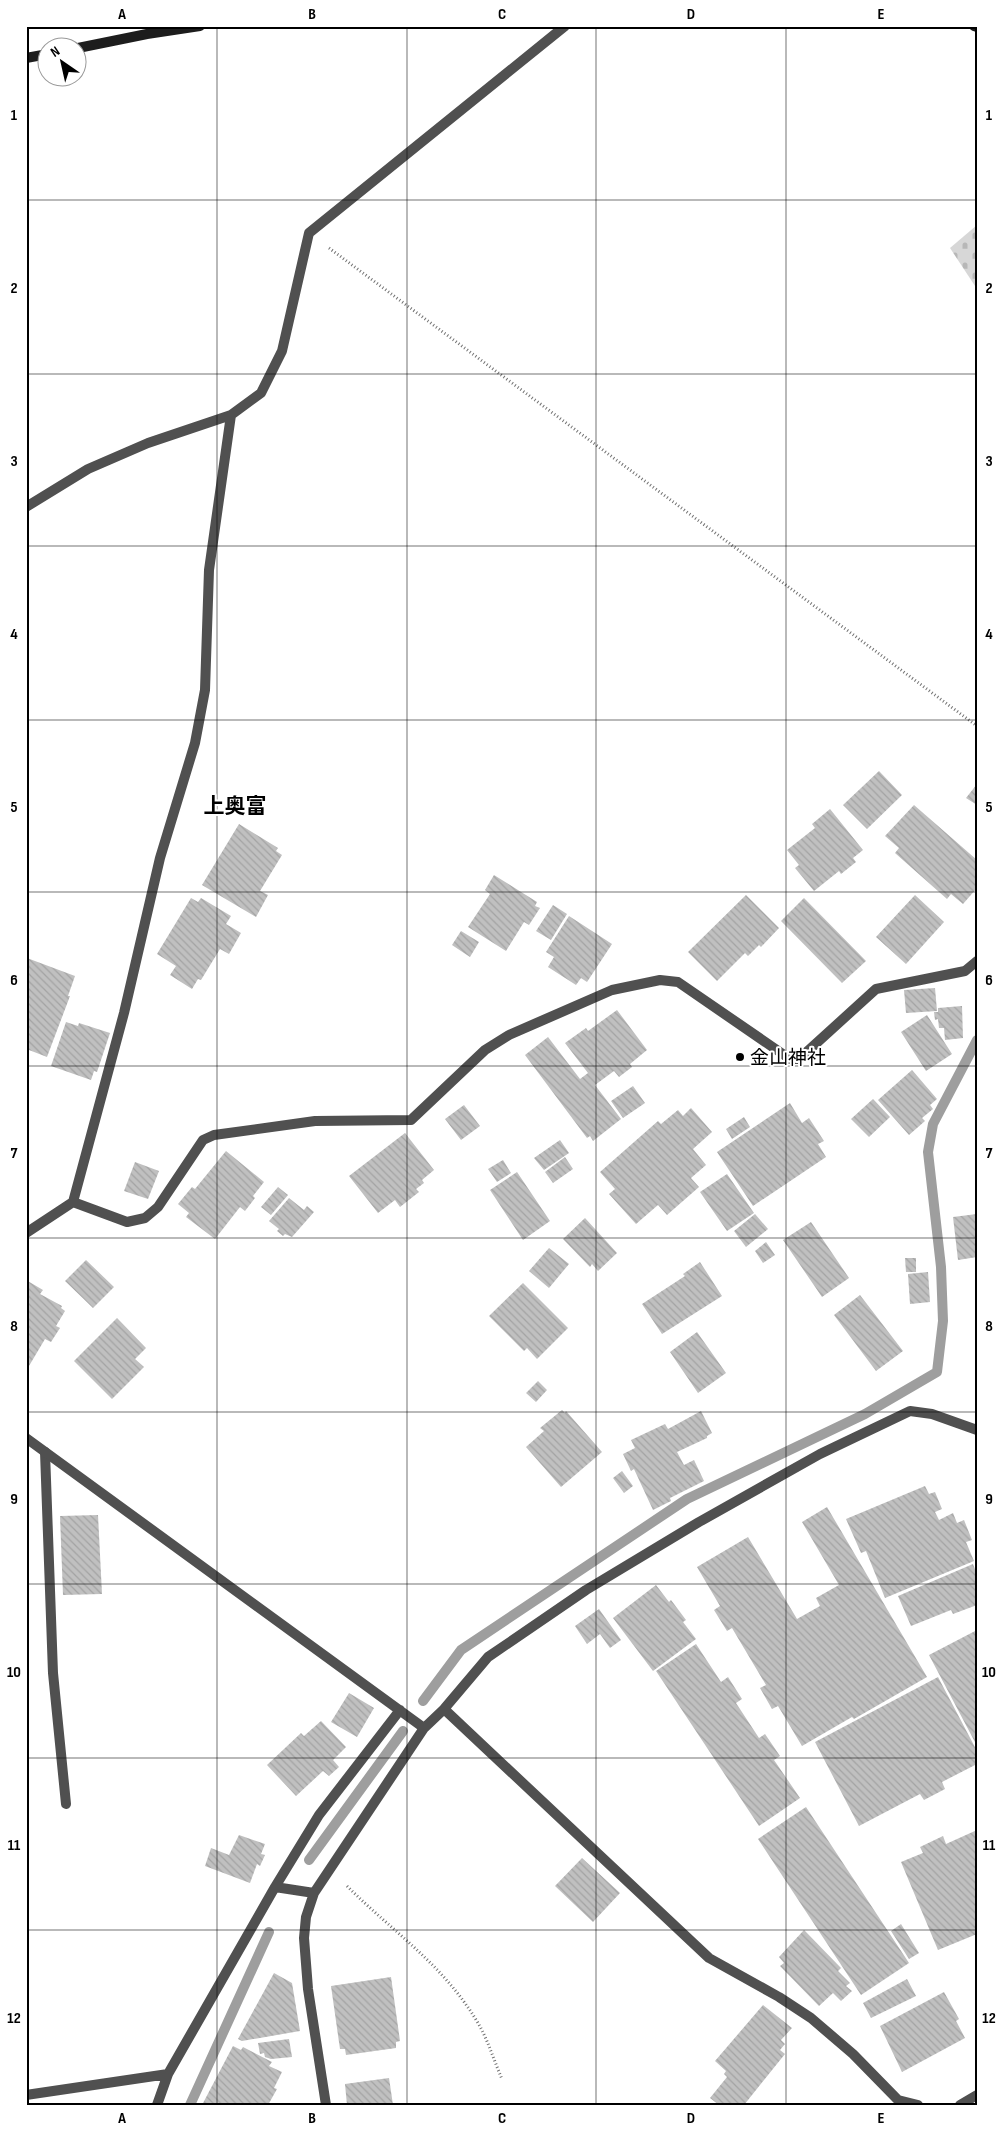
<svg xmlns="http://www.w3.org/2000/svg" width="1003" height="2131" viewBox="0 0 1003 2131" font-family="'Sofia Sans Condensed','Noto Sans JP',sans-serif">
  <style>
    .cemetery { fill: url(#cemetery-stones) }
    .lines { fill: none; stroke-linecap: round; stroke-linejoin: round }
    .stream { stroke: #9e9e9e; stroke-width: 10 }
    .building { fill: url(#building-back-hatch) }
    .path { stroke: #727272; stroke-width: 3; stroke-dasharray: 1 2.5; stroke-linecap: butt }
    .service { stroke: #505050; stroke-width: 10 }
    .minor { stroke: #505050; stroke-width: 10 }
    .secondary { stroke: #1d1d1d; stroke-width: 10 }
    .grid { fill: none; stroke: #000; stroke-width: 1; stroke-opacity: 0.55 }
    .poi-dot { fill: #000; stroke: #fff; stroke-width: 2 }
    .labels { text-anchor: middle; stroke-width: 4; stroke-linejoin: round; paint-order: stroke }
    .poi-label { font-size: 19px; fill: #000; stroke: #fff; text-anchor: start }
    .quarter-label { font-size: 21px; font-weight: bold; fill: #000; stroke: #fff }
    .neatline { fill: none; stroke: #000; stroke-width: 2 }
    .grid-label { font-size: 16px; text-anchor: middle; font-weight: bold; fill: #000 }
  </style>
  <defs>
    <pattern id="cemetery-stones" width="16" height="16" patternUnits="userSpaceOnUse" patternTransform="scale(1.25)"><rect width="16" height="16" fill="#d7d7d7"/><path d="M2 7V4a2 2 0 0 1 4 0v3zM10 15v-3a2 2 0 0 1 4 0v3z" fill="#b7b7b7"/></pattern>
    <pattern id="building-back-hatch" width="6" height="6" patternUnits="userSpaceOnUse" patternTransform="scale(1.25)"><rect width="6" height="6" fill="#c0c0c0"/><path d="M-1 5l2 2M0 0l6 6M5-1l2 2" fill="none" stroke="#a3a3a3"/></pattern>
  </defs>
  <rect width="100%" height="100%" fill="#fff"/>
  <path class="cemetery" d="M 977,225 L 977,289 L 950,248 Z"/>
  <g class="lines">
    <path class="stream" d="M 423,1701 L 461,1650 L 687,1499 L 865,1414 L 937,1372 L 943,1321 L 941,1267 L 928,1152 L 933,1124 L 977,1040
      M 309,1860 L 403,1731
      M 190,2105 L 269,1932"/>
  </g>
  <path class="building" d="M 879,771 L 902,795 L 867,829 L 843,805 Z
    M 977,784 L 977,805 L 966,798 Z
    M 914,805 L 977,860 L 977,888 L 963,904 L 951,894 L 947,899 L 895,853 L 899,848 L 885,836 Z
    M 830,809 L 863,850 L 853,858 L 856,862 L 841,874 L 839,871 L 814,891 L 795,868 L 799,865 L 787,850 L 815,828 L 812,824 Z
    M 239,824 L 278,848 L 276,851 L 282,855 L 260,891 L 268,895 L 256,917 L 202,885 Z
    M 494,875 L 537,902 L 535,906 L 540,908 L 529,925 L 524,922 L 506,951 L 468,927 L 490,894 L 485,890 Z
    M 746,895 L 779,928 L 761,947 L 759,945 L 748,956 L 745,953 L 717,981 L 688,952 Z
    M 915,895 L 944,922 L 906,964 L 876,937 Z
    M 191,898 L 198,902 L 201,898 L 231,916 L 226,924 L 241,933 L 229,954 L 220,949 L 201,980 L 198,979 L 192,989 L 170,975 L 176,966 L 157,954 Z
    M 804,898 L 866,961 L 842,983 L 781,921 Z
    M 553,905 L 567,914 L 551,940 L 536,931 Z
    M 569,916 L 612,944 L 587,982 L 581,978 L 576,985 L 548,967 L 554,957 L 546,952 Z
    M 461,931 L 479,942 L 470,957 L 452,945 Z
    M 27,958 L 75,976 L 68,996 L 70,996 L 47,1057 L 29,1050 L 26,1056 Z
    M 935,988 L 937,1011 L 906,1013 L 904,990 Z
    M 962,1006 L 963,1038 L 945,1040 L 944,1028 L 939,1028 L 938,1019 L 935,1020 L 934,1012 L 938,1012 L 938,1008 Z
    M 617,1010 L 647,1050 L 630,1064 L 632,1067 L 619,1077 L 614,1071 L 595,1085 L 621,1119 L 593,1141 L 590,1136 L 587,1138 L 525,1055 L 548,1037 L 580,1079 L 588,1073 L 565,1043 L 586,1028 L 588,1031 Z
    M 927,1015 L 952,1054 L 926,1071 L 901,1032 Z
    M 66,1022 L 78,1026 L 79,1023 L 110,1033 L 97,1072 L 94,1071 L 91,1080 L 51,1066 Z
    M 912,1070 L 937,1099 L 930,1105 L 933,1109 L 922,1118 L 925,1121 L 909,1135 L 878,1100 Z
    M 633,1086 L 645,1103 L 623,1118 L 611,1101 Z
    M 873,1099 L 890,1117 L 869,1137 L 851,1119 Z
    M 790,1103 L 802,1123 L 809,1118 L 824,1141 L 818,1144 L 826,1157 L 753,1206 L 717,1152 Z
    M 464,1105 L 480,1126 L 461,1140 L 445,1119 Z
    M 691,1108 L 712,1132 L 693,1149 L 706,1165 L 691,1178 L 699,1187 L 667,1215 L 658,1205 L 636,1224 L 609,1194 L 615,1189 L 600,1172 L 658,1121 L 661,1124 L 678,1110 L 683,1116 Z
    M 744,1117 L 750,1127 L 732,1139 L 726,1129 Z
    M 405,1133 L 434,1170 L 422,1180 L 424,1183 L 416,1189 L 419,1192 L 400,1207 L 395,1200 L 378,1213 L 349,1176 Z
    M 560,1140 L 569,1153 L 544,1170 L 534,1158 Z
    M 226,1151 L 264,1182 L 253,1196 L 255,1198 L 245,1211 L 240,1207 L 215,1239 L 186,1217 L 189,1213 L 178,1204 L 192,1187 L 195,1189 Z
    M 565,1157 L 573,1169 L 553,1183 L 545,1172 Z
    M 503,1160 L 511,1173 L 497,1182 L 488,1169 Z
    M 135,1162 L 159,1171 L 148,1199 L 124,1191 Z
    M 517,1172 L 550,1221 L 523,1240 L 490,1190 Z
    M 727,1174 L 754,1213 L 727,1231 L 700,1192 Z
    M 278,1187 L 288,1195 L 271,1215 L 261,1207 Z
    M 289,1198 L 304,1210 L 307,1206 L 314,1212 L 292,1237 L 285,1234 L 283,1236 L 277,1231 L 279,1229 L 269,1221 Z
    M 755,1214 L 768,1229 L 746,1247 L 734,1231 Z
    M 977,1214 L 977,1257 L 958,1260 L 953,1217 Z
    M 585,1218 L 617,1253 L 598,1271 L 592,1264 L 590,1267 L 563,1239 Z
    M 811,1222 L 849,1278 L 822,1297 L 783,1240 Z
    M 766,1242 L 775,1255 L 763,1263 L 755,1251 Z
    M 549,1248 L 569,1264 L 549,1288 L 529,1271 Z
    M 905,1258 L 916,1258 L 916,1272 L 906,1272 Z
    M 86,1260 L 114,1287 L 93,1308 L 65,1281 Z
    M 700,1262 L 722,1296 L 662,1334 L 642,1304 L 685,1276 L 683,1274 Z
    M 928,1272 L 930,1302 L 910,1304 L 908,1274 Z
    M 26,1280 L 43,1290 L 40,1294 L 62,1306 L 61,1308 L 65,1311 L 56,1326 L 60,1328 L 51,1342 L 45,1339 L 26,1371 Z
    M 523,1283 L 568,1328 L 537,1359 L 527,1348 L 524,1351 L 489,1316 Z
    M 860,1295 L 903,1351 L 876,1371 L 834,1315 Z
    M 117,1318 L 146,1348 L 135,1359 L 144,1367 L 112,1399 L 74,1361 Z
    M 697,1332 L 726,1373 L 698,1393 L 670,1352 Z
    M 538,1381 L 547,1390 L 536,1402 L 526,1393 Z
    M 562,1410 L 565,1413 L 566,1411 L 602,1452 L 561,1487 L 526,1447 L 544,1431 L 540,1428 Z
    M 701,1411 L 712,1433 L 707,1436 L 707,1438 L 677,1452 L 684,1465 L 694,1460 L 704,1481 L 670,1498 L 671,1501 L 653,1510 L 634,1469 L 631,1471 L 623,1454 L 635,1448 L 631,1440 L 665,1424 L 668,1429 Z
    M 622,1471 L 633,1486 L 624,1493 L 613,1478 Z
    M 925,1486 L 929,1494 L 935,1492 L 942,1509 L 935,1512 L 939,1520 L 953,1513 L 957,1523 L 964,1520 L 972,1540 L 966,1542 L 974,1561 L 885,1598 L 866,1551 L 861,1553 L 846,1519 Z
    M 827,1507 L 927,1677 L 854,1719 L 852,1717 L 802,1746 L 778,1706 L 772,1709 L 760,1688 L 766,1685 L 732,1628 L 727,1631 L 714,1610 L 720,1606 L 697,1567 L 748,1537 L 797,1619 L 820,1606 L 816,1598 L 839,1585 L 802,1522 Z
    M 98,1515 L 102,1594 L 63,1595 L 60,1516 Z
    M 973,1564 L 977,1575 L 977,1605 L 953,1614 L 951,1610 L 911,1626 L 898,1596 Z
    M 656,1585 L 669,1602 L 671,1600 L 686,1620 L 683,1622 L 696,1639 L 653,1671 L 613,1618 Z
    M 599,1609 L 621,1640 L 610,1648 L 600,1634 L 587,1644 L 575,1626 Z
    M 977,1630 L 977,1746 L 929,1655 Z
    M 696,1644 L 721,1682 L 728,1677 L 742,1699 L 736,1703 L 759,1738 L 765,1734 L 780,1756 L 774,1760 L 800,1798 L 759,1826 L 656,1671 Z
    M 938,1677 L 977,1751 L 977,1764 L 942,1782 L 945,1789 L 924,1800 L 920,1794 L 859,1826 L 815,1742 Z
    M 349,1693 L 374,1708 L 357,1737 L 331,1722 Z
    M 321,1721 L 346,1747 L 333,1760 L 339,1767 L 329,1776 L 323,1771 L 296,1796 L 267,1765 L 301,1733 L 304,1736 Z
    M 806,1807 L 909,1963 L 861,1995 L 758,1839 Z
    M 977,1830 L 977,1934 L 938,1950 L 901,1862 L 923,1853 L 920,1847 L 943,1836 L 946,1844 Z
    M 239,1835 L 265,1844 L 261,1854 L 265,1855 L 260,1866 L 257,1864 L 250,1883 L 205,1866 L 211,1848 L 229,1855 Z
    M 582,1858 L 620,1893 L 593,1922 L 555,1886 Z
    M 901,1924 L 919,1953 L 909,1959 L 891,1931 Z
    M 804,1930 L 841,1968 L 838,1971 L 850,1983 L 846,1986 L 852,1991 L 841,2001 L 833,1993 L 819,2006 L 780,1966 L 784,1963 L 779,1957 Z
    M 274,1973 L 292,1983 L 300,2031 L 242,2041 L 238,2039 Z
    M 391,1977 L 400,2041 L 396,2042 L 396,2048 L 346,2055 L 345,2049 L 340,2049 L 331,1986 Z
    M 907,1979 L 916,1996 L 871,2018 L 863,2003 Z
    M 944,1992 L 959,2019 L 956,2021 L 965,2038 L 902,2072 L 880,2026 Z
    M 763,2005 L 792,2028 L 781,2040 L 785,2044 L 780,2050 L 785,2054 L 744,2105 L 719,2105 L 710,2098 L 727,2077 L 724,2074 L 726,2071 L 715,2061 Z
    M 289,2039 L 292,2057 L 271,2059 L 265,2057 L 264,2053 L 260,2054 L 258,2043 Z
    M 233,2046 L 241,2050 L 243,2047 L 272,2062 L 269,2066 L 282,2072 L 274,2088 L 277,2089 L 268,2105 L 202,2105 Z
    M 389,2078 L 393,2105 L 347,2105 L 345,2084 Z"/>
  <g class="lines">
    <path class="path" d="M 329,248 L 977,726
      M 347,1886 C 394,1933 443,1964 478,2023 C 488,2040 494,2061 502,2079"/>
    <path class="service" d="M 45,1452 L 53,1673 L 66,1804"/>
    <path class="minor" d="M 26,507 L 88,469 L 148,443 L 231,415 L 261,393 L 282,351 L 309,233 L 565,26
      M 73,1202 L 127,1222 L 145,1218 L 158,1207 L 203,1140 L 214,1135 L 315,1121 L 411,1120 L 485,1050 L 509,1035 L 612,990 L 660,980 L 678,982 L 790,1059 L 799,1059 L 876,989 L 965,971 L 977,961
      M 26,1233 L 73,1202 L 124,1013 L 160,858 L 195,743 L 205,690 L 209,570 L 231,415
      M 26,1438 L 424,1728
      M 444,1709 L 709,1958 L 779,1997 L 811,2018 L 853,2054 L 898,2100 L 918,2105
      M 275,1887 L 319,1815 L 400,1710
      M 26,2095 L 168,2074
      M 157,2105 L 168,2074 L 275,1887 L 314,1893
      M 326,2105 L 308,1989 L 304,1938 L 306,1917 L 314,1893 L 424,1728 L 444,1709 L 488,1657 L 586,1590 L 699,1522 L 820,1454 L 910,1411 L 932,1414 L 977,1430
      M 960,2105 L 977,2095"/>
    <path class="secondary" d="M 974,26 L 977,27
      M 78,48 L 147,34 L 200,26
      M 26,58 L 48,54"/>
  </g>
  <path class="grid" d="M 217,26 L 217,2105M 407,26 L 407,2105M 596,26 L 596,2105M 786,26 L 786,2105M 26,200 L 977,200M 26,374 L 977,374M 26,546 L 977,546M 26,720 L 977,720M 26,892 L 977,892M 26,1066 L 977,1066M 26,1238 L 977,1238M 26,1412 L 977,1412M 26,1584 L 977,1584M 26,1758 L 977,1758M 26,1930 L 977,1930"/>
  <circle class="poi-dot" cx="740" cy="1057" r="5"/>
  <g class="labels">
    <g class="poi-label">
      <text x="750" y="1064">金山神社</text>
    </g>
    <g class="quarter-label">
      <text x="235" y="813">上奥富</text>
    </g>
  </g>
  <rect width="1003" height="2131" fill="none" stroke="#ffffff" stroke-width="55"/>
  <g transform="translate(62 62) rotate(326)"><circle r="24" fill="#ffffff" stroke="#999999"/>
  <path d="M0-4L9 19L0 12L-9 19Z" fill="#000000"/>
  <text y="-8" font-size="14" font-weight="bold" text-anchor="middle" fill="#000000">N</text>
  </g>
  <rect x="28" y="28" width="948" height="2076" class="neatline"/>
  <g class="grid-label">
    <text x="122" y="19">A</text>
    <text x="312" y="19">B</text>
    <text x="502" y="19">C</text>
    <text x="691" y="19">D</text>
    <text x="881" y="19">E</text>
    <text x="14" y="120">1</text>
    <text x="989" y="120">1</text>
    <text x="14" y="293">2</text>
    <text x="989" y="293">2</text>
    <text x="14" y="466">3</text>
    <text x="989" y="466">3</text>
    <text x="14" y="639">4</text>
    <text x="989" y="639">4</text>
    <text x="14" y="812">5</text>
    <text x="989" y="812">5</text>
    <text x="14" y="985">6</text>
    <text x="989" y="985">6</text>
    <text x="14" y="1158">7</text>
    <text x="989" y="1158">7</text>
    <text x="14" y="1331">8</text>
    <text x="989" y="1331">8</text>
    <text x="14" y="1504">9</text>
    <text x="989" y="1504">9</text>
    <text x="14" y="1677">10</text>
    <text x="989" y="1677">10</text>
    <text x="14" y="1850">11</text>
    <text x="989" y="1850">11</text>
    <text x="14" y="2023">12</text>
    <text x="989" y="2023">12</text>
    <text x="122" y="2123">A</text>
    <text x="312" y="2123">B</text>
    <text x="502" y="2123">C</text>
    <text x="691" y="2123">D</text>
    <text x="881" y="2123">E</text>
  </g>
</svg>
